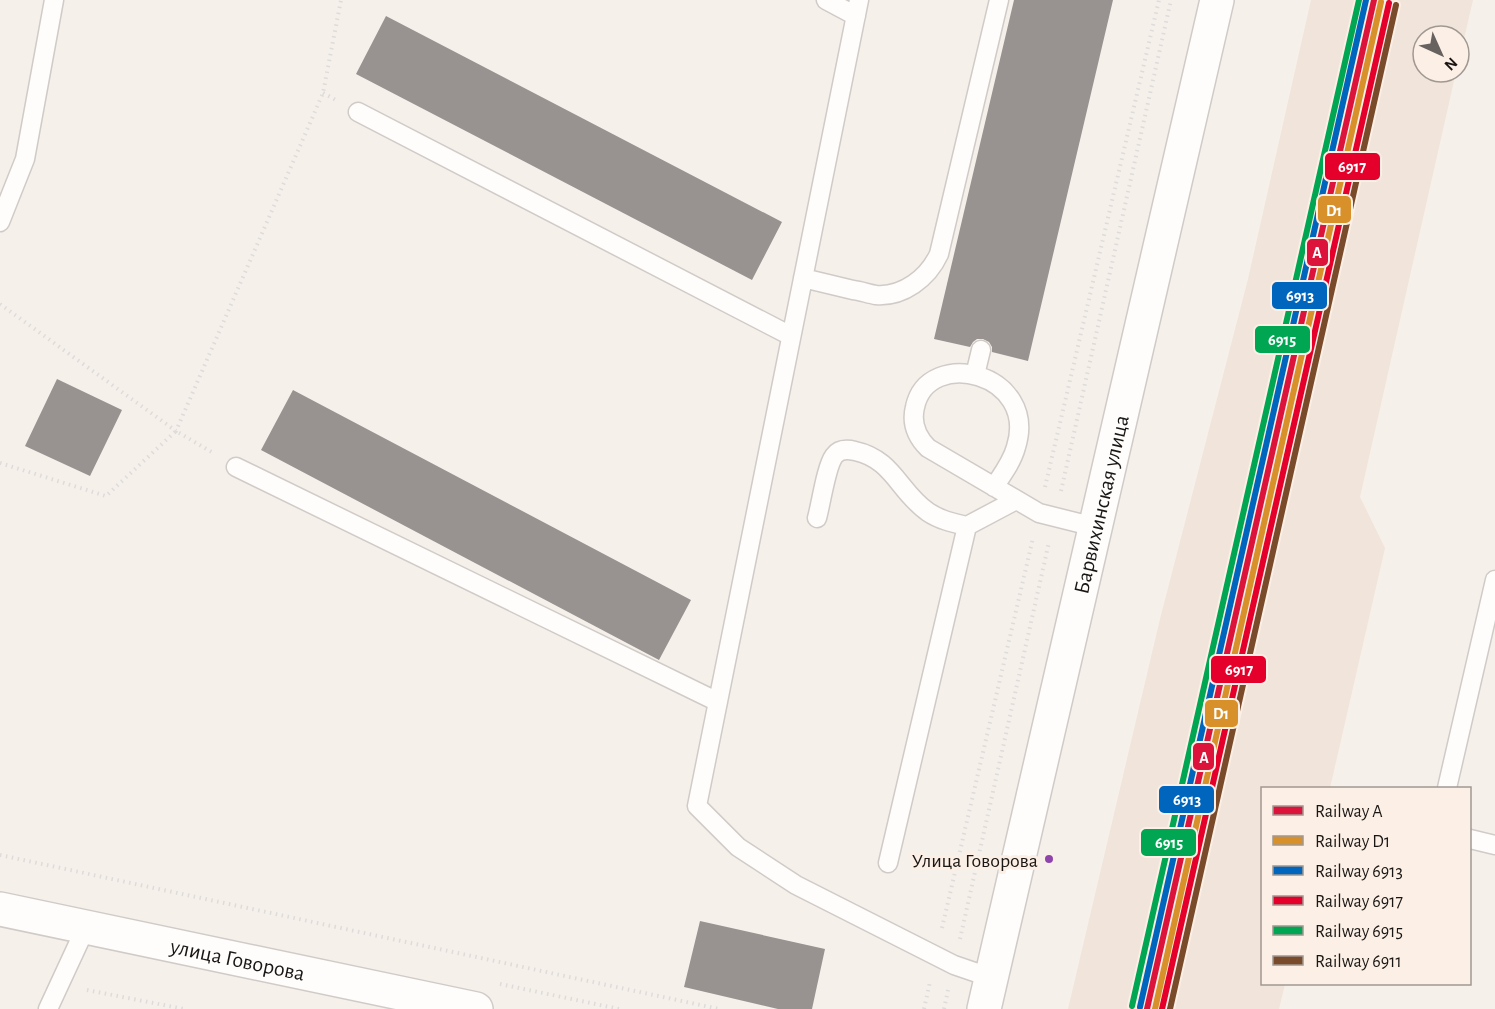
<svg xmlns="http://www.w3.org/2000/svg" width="1495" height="1009" viewBox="0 0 1495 1009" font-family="'Alegreya Sans',sans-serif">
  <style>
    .built { fill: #f1e4da }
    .building { fill: #989390 }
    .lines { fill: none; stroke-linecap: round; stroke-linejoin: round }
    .lane-casing { stroke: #d0cbc7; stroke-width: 21 }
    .secondary-casing { stroke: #d0cbc7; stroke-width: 36 }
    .path { stroke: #dddcda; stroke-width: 4; stroke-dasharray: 1.5 4.5; stroke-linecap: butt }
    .lane { stroke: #fefdfc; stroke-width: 18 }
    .secondary { stroke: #fefdfc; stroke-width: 33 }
    .rail-1-casing { stroke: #fbefe6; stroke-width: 10 }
    .rail-2-casing { stroke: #fbefe6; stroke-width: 10 }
    .rail-3-casing { stroke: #fbefe6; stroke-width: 10 }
    .rail-4-casing { stroke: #fbefe6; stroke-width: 10 }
    .rail-5-casing { stroke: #fbefe6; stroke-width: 10 }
    .rail-6-casing { stroke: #fbefe6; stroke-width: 10 }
    .rail-1 { stroke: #dc143c; stroke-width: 6 }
    .rail-2 { stroke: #d8912a; stroke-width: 6 }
    .rail-3 { stroke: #0065bd; stroke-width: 6 }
    .rail-4 { stroke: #e4002b; stroke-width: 6 }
    .rail-5 { stroke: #00a651; stroke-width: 6 }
    .rail-6 { stroke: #7a4b2a; stroke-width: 6 }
    .bus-dot { fill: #8e44ad; stroke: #fbefe6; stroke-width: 2 }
    .labels { text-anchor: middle; stroke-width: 6; stroke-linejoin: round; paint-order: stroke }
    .bus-label { font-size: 20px; fill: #1a1613; stroke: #fbefe6; text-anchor: end }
    .street-label { font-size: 22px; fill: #1a1613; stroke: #fbefe6 }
    .line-badge { stroke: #fbefe6; stroke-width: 2 }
    .badge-label { font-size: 16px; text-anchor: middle; font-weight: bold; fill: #fff }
  </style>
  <rect width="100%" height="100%" fill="#f6f0eb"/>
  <path class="built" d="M 1311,0 L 1473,0 L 1459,60 L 1459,36 L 1423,36 L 1423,72 L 1456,72 L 1360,497 L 1385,548 L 1330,788 L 1262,788 L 1262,984 L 1285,984 L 1279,1009 L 1068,1009 L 1160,619 L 1248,279 Z"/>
  <path class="building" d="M 1014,0 L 1113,0 L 1028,361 L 992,352 L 992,347 L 989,342 L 983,339 L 977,339 L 973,342 L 970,347 L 934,339 Z
    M 386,16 L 782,222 L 752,280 L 356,74 Z
    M 57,379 L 122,410 L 90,476 L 25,446 Z
    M 293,390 L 691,600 L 659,660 L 261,450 Z
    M 700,921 L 825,949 L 812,1009 L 778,1009 L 684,987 Z"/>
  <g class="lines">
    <defs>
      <path id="lane" d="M 826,0 L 856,16
        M 859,0 L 697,806 L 738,847 L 796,885 L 954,965 L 992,978
        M 358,112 L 791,336
        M 0,222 L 25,159 L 54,0
        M 803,278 C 820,282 836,286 853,290 C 861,291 869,294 876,295 C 903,297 928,278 939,254 L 999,0
        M 975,375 L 981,350
        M 236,467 L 718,702
        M 994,487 C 1002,475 1012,462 1016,447 C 1039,373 928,346 915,407 C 911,423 917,437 928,448 L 1039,513 L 1095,527
        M 817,518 C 821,504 826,467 834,456 C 839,449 847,449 855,451 C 893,459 899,492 928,512 C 940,520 953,523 967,526 L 888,863
        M 967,526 L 1016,500
        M 1447,788 L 1495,580
        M 1470,839 L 1495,845
        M 48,1009 L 86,927"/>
      <g id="secondary">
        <path id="s1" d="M 0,909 L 476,1009"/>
        <path id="s2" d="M 984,1009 L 1217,0"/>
      </g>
    </defs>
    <use href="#lane" class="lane-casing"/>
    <use href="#secondary" class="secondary-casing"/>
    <path class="path" d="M 323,93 L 336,100
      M 0,304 L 176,431 L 323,93 L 341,0
      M 0,463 L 106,496 L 176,431 L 215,454
      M 1045,487 L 1159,0
      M 1061,491 L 1171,0
      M 0,855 L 719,1009
      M 942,928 L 1033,538
      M 960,939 L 1049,542
      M 500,984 L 619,1009
      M 87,990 L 184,1009
      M 924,1009 L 930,982
      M 944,1009 L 948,990"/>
    <use href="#lane" class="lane"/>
    <use href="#secondary" class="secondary"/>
    <defs>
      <path id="rail-1" d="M 1147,1009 L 1374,0"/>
      <path id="rail-2" d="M 1155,1009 L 1381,2"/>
      <path id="rail-3" d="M 1140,1007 L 1366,0"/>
      <path id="rail-4" d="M 1162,1009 L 1389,3"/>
      <path id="rail-5" d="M 1132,1006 L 1359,0"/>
      <path id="rail-6" d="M 1170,1009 L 1396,5"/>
    </defs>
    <use href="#rail-1" class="rail-1-casing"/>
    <use href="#rail-2" class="rail-2-casing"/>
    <use href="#rail-3" class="rail-3-casing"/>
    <use href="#rail-4" class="rail-4-casing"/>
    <use href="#rail-5" class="rail-5-casing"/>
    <use href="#rail-6" class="rail-6-casing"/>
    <use href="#rail-1" class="rail-1"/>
    <use href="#rail-2" class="rail-2"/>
    <use href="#rail-3" class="rail-3"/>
    <use href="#rail-4" class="rail-4"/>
    <use href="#rail-5" class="rail-5"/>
    <use href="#rail-6" class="rail-6"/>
  </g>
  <circle class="bus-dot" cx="1049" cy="859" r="5"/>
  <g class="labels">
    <g class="bus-label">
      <text x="1038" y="867">Улица Говорова</text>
    </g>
    <g class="street-label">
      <text dy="8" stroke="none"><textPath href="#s2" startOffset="518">Барвихинская улица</textPath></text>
      <text dy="8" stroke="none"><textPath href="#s1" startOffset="243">улица Говорова</textPath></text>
    </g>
  </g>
  <g class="line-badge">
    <rect x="1324" y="152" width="57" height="29" rx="6" fill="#e4002b"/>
    <rect x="1317" y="195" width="35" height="29" rx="6" fill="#d8912a"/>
    <rect x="1306" y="238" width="23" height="29" rx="6" fill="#dc143c"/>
    <rect x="1271" y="281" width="57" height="29" rx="6" fill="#0065bd"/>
    <rect x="1254" y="325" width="57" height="29" rx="6" fill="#00a651"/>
    <rect x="1210" y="655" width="57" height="29" rx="6" fill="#e4002b"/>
    <rect x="1204" y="699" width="35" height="29" rx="6" fill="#d8912a"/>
    <rect x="1192" y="742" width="23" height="29" rx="6" fill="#dc143c"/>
    <rect x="1158" y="785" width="57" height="29" rx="6" fill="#0065bd"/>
    <rect x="1140" y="828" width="57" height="29" rx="6" fill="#00a651"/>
  </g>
  <g class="badge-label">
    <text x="1352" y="172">6917</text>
    <text x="1334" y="216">D1</text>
    <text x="1317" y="258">A</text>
    <text x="1300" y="301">6913</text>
    <text x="1282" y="345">6915</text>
    <text x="1239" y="675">6917</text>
    <text x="1221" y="719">D1</text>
    <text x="1204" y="763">A</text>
    <text x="1187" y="805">6913</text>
    <text x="1169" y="848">6915</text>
  </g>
  <rect x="1261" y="787" width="210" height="198" fill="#fbefe6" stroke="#a19892" stroke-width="1.5"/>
  <rect x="1273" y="806" width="30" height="9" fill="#dc143c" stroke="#a19892" stroke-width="1.5"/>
  <text x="1315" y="817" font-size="18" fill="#1a1613">Railway A</text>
  <rect x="1273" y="836" width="30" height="9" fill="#d8912a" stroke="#a19892" stroke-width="1.5"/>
  <text x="1315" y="847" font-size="18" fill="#1a1613">Railway D1</text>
  <rect x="1273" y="866" width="30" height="9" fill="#0065bd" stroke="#a19892" stroke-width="1.5"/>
  <text x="1315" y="877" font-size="18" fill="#1a1613">Railway 6913</text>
  <rect x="1273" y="896" width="30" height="9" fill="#e4002b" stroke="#a19892" stroke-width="1.5"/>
  <text x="1315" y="907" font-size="18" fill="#1a1613">Railway 6917</text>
  <rect x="1273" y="926" width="30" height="9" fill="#00a651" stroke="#a19892" stroke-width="1.5"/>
  <text x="1315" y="937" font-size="18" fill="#1a1613">Railway 6915</text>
  <rect x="1273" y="956" width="30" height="9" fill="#7a4b2a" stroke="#a19892" stroke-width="1.5"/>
  <text x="1315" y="967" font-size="18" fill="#1a1613">Railway 6911</text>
  <g transform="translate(1441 54) rotate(135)"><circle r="28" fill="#fbefe6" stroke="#a19892" stroke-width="1.5"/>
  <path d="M0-4.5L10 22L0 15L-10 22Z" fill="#67625f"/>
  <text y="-9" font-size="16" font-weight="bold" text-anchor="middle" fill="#1a1613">N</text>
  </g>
</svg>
